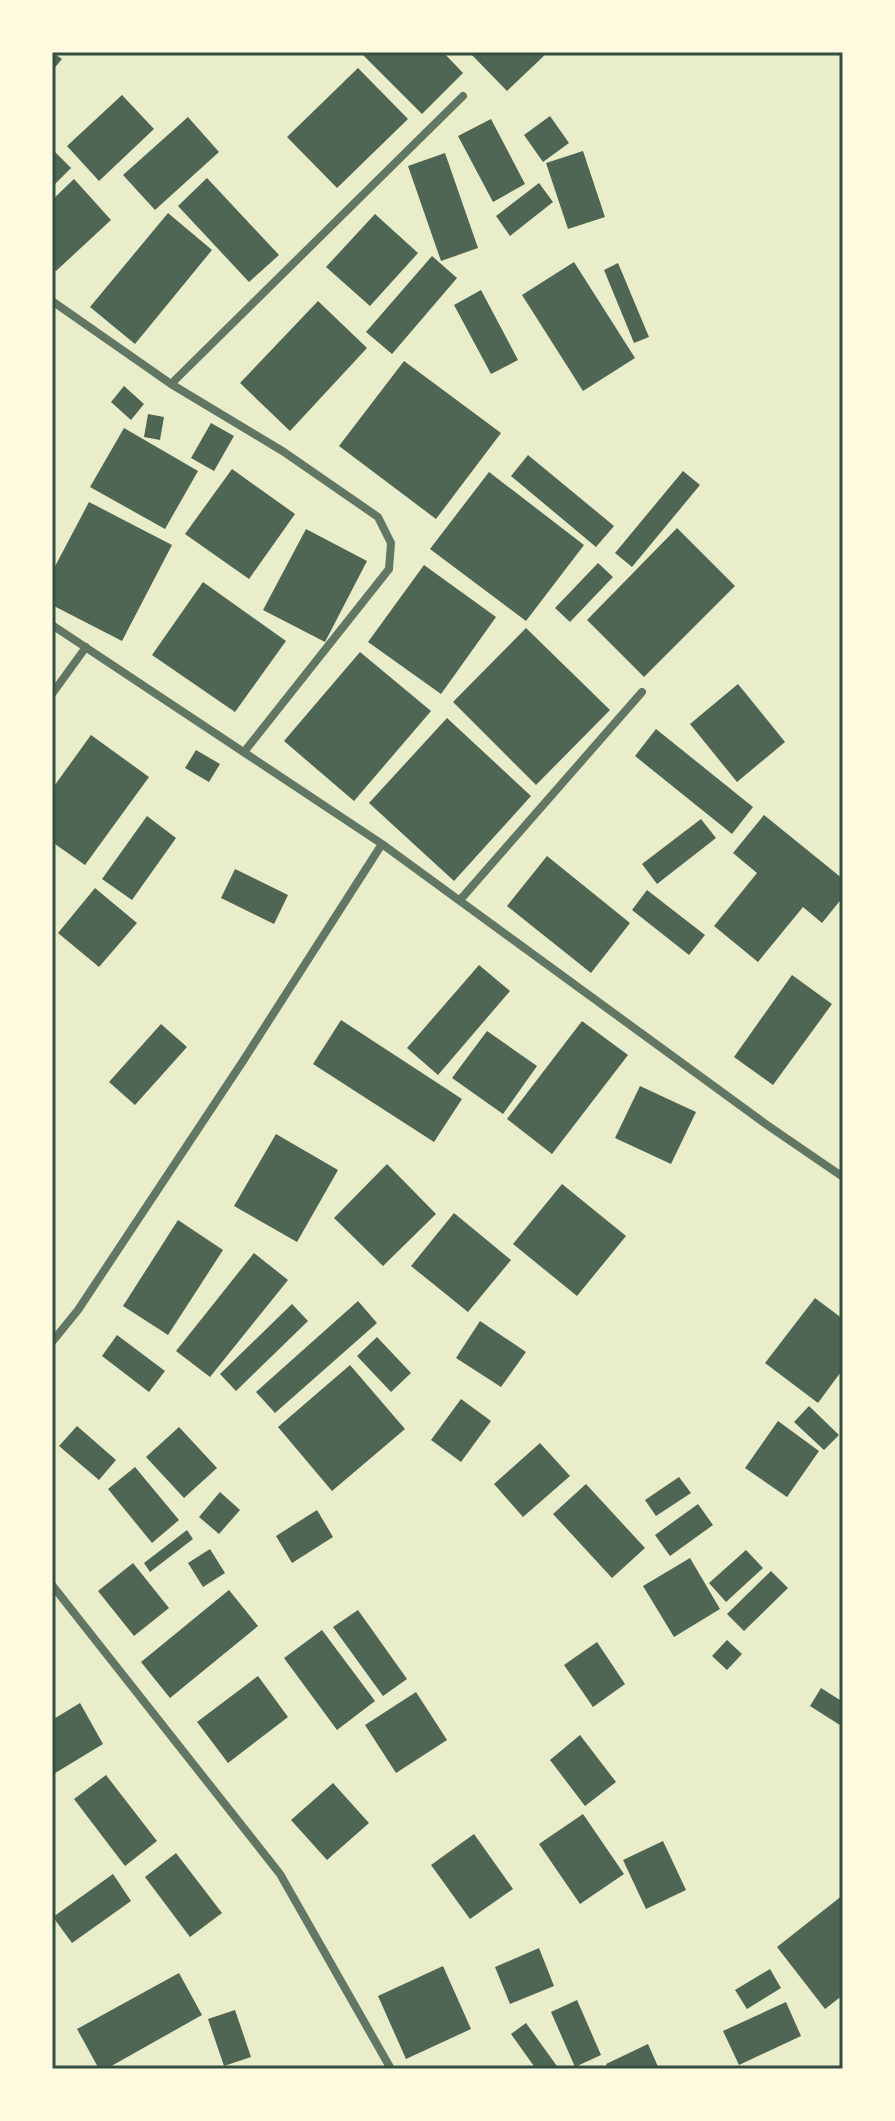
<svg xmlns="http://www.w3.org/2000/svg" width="895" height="2121" viewBox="0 0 895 2121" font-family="Quicksand,sans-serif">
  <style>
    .building { fill: #4f6655 }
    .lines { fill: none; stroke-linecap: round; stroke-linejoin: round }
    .minor { stroke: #617663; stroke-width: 8 }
    .neatline { fill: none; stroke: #344e41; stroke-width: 3 }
  </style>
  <rect width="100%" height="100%" fill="#e9edc9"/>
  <path class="building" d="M 52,52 L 62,59 L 52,71 Z
    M 360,52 L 443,52 L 463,73 L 422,114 Z
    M 469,52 L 548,52 L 507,91 Z
    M 358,68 L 408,119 L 337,188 L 287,137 Z
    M 122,95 L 154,129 L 99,181 L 67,146 Z
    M 550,116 L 569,143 L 543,162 L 524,135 Z
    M 188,117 L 219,152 L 155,210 L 123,175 Z
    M 491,119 L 525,184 L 493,202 L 458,136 Z
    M 52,149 L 71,168 L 52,187 Z
    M 583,151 L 605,217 L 568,229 L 546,163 Z
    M 445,153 L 478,248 L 441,261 L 408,166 Z
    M 207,178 L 279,255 L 249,282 L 178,206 Z
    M 74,179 L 111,220 L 56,271 L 52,267 L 52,200 Z
    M 539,183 L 553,202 L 510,236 L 496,216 Z
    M 168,213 L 212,250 L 135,344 L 90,307 Z
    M 375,214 L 418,253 L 370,306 L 326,267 Z
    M 432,256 L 457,278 L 392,354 L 366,332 Z
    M 574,262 L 635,358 L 583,391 L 522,295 Z
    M 618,263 L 649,337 L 634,343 L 604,270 Z
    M 481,290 L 518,360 L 491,374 L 454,305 Z
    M 318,301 L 367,348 L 290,431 L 240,383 Z
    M 404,361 L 501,433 L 436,519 L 339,446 Z
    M 124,386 L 144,404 L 131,420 L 111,402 Z
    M 148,414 L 164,417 L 160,440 L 144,437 Z
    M 211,423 L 234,436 L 214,471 L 191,458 Z
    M 124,428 L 198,471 L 165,529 L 90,487 Z
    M 528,455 L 614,526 L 596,547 L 511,476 Z
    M 232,469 L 295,514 L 249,579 L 185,534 Z
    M 683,471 L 700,485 L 632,567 L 615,553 Z
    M 489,472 L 584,545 L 526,621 L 430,549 Z
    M 89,502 L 172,545 L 122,641 L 52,605 L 52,572 Z
    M 677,528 L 735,586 L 644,677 L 587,620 Z
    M 306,529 L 367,561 L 325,642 L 263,610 Z
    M 598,563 L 613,577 L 570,622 L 555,608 Z
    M 424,565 L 496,617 L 441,694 L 368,642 Z
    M 203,582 L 286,641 L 235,712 L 152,655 Z
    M 526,628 L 610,710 L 536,785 L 453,702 Z
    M 360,652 L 431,711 L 354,801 L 284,741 Z
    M 738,684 L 785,742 L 737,782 L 690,724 Z
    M 447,718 L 531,796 L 454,881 L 369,803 Z
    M 656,729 L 753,807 L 732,834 L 635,756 Z
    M 91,735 L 149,777 L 85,865 L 52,842 L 52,789 Z
    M 196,750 L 220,764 L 209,782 L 185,768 Z
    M 764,815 L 843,879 L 843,897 L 822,923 L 803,907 L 758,962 L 714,926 L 757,873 L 733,853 Z
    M 147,816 L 176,838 L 132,900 L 102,879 Z
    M 701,819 L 716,838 L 657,884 L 642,864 Z
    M 547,856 L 630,923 L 591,973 L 507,906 Z
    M 235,869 L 288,895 L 274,924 L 221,898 Z
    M 95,888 L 137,923 L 99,967 L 58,933 Z
    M 647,890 L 705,935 L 689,955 L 632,910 Z
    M 479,965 L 510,991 L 438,1075 L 407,1048 Z
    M 792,975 L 832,1004 L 773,1085 L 734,1057 Z
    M 341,1020 L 462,1099 L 434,1142 L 313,1064 Z
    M 582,1021 L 628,1055 L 552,1154 L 507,1119 Z
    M 161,1024 L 187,1047 L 135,1105 L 109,1082 Z
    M 487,1031 L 537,1066 L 503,1114 L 452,1078 Z
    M 640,1086 L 696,1112 L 671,1164 L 615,1138 Z
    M 276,1134 L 338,1170 L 297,1242 L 234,1206 Z
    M 387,1164 L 436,1214 L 383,1266 L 334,1218 Z
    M 562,1184 L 626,1236 L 577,1296 L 513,1244 Z
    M 454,1213 L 511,1260 L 468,1312 L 411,1266 Z
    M 178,1220 L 223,1250 L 168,1335 L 123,1306 Z
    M 254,1253 L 288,1280 L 210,1377 L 176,1351 Z
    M 815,1298 L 843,1319 L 843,1369 L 818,1403 L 765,1363 Z
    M 358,1301 L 377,1323 L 275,1413 L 256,1392 Z
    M 292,1304 L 308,1321 L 236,1391 L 220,1374 Z
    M 480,1321 L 526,1352 L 501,1387 L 456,1358 Z
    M 117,1335 L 165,1371 L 149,1392 L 102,1356 Z
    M 377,1337 L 411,1373 L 391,1392 L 357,1356 Z
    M 350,1365 L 405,1429 L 332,1491 L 278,1427 Z
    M 461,1399 L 491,1421 L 461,1462 L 431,1440 Z
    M 809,1406 L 839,1435 L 824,1450 L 794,1422 Z
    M 778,1421 L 819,1451 L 787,1497 L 745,1468 Z
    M 77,1426 L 116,1460 L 99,1480 L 59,1446 Z
    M 179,1427 L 217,1468 L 184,1498 L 146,1457 Z
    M 540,1443 L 570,1476 L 523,1517 L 494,1484 Z
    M 135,1467 L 179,1520 L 152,1543 L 108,1489 Z
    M 679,1477 L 691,1493 L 656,1516 L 645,1500 Z
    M 586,1484 L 645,1548 L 612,1578 L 553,1514 Z
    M 220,1492 L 240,1510 L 219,1534 L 199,1517 Z
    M 698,1504 L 713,1525 L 670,1556 L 655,1535 Z
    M 317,1510 L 333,1537 L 292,1563 L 276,1536 Z
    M 187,1530 L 193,1539 L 150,1572 L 144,1563 Z
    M 210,1549 L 225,1573 L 203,1587 L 188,1563 Z
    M 746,1550 L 763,1568 L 726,1602 L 709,1583 Z
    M 690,1558 L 720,1609 L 674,1637 L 643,1586 Z
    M 133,1563 L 169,1608 L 134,1636 L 98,1591 Z
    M 771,1571 L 788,1588 L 744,1631 L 727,1614 Z
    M 229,1590 L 258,1626 L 170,1698 L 141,1662 Z
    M 358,1610 L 407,1679 L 383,1696 L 333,1627 Z
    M 322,1630 L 375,1701 L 337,1730 L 284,1658 Z
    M 727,1640 L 742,1654 L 727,1670 L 712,1656 Z
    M 597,1642 L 625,1684 L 593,1707 L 564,1665 Z
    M 258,1676 L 288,1717 L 228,1763 L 197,1722 Z
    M 821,1688 L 843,1702 L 843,1727 L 810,1706 Z
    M 416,1692 L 447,1740 L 396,1773 L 365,1725 Z
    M 80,1703 L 103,1744 L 52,1775 L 52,1720 Z
    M 580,1735 L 616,1782 L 585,1806 L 550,1760 Z
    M 106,1775 L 157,1841 L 125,1866 L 74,1799 Z
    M 333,1783 L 369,1823 L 327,1860 L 291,1820 Z
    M 583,1814 L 624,1874 L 580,1904 L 539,1844 Z
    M 474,1834 L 513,1889 L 470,1919 L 431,1865 Z
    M 663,1841 L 686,1890 L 646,1909 L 623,1860 Z
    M 176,1853 L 222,1913 L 190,1937 L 145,1877 Z
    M 113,1874 L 131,1901 L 72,1943 L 53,1917 Z
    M 843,1895 L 843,1995 L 825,2009 L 777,1947 Z
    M 539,1948 L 554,1986 L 510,2004 L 495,1967 Z
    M 443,1966 L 471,2029 L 406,2059 L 378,1996 Z
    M 770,1969 L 781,1988 L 747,2009 L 735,1990 Z
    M 179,1973 L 202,2015 L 106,2069 L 99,2069 L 77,2029 Z
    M 577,2000 L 601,2055 L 575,2067 L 551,2012 Z
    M 786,2002 L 801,2036 L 739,2065 L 723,2031 Z
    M 235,2010 L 251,2057 L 224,2066 L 208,2019 Z
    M 526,2023 L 559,2069 L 536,2069 L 511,2034 Z
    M 648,2044 L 659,2069 L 608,2069 L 606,2064 Z"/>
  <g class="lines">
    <path class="minor" d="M 52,301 L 171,384 L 284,452 L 378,517 L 391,543 L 389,569 L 244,752
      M 171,384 L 463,96
      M 52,625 L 382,844 L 767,1125 L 843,1177
      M 52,694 L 86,647
      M 460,900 L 642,692
      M 52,1342 L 78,1310 L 243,1061 L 382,844
      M 52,1585 L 280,1874 L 391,2069"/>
  </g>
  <rect width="895" height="2121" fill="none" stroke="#fefae0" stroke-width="108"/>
  <rect x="54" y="54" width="787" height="2013" class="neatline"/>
</svg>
